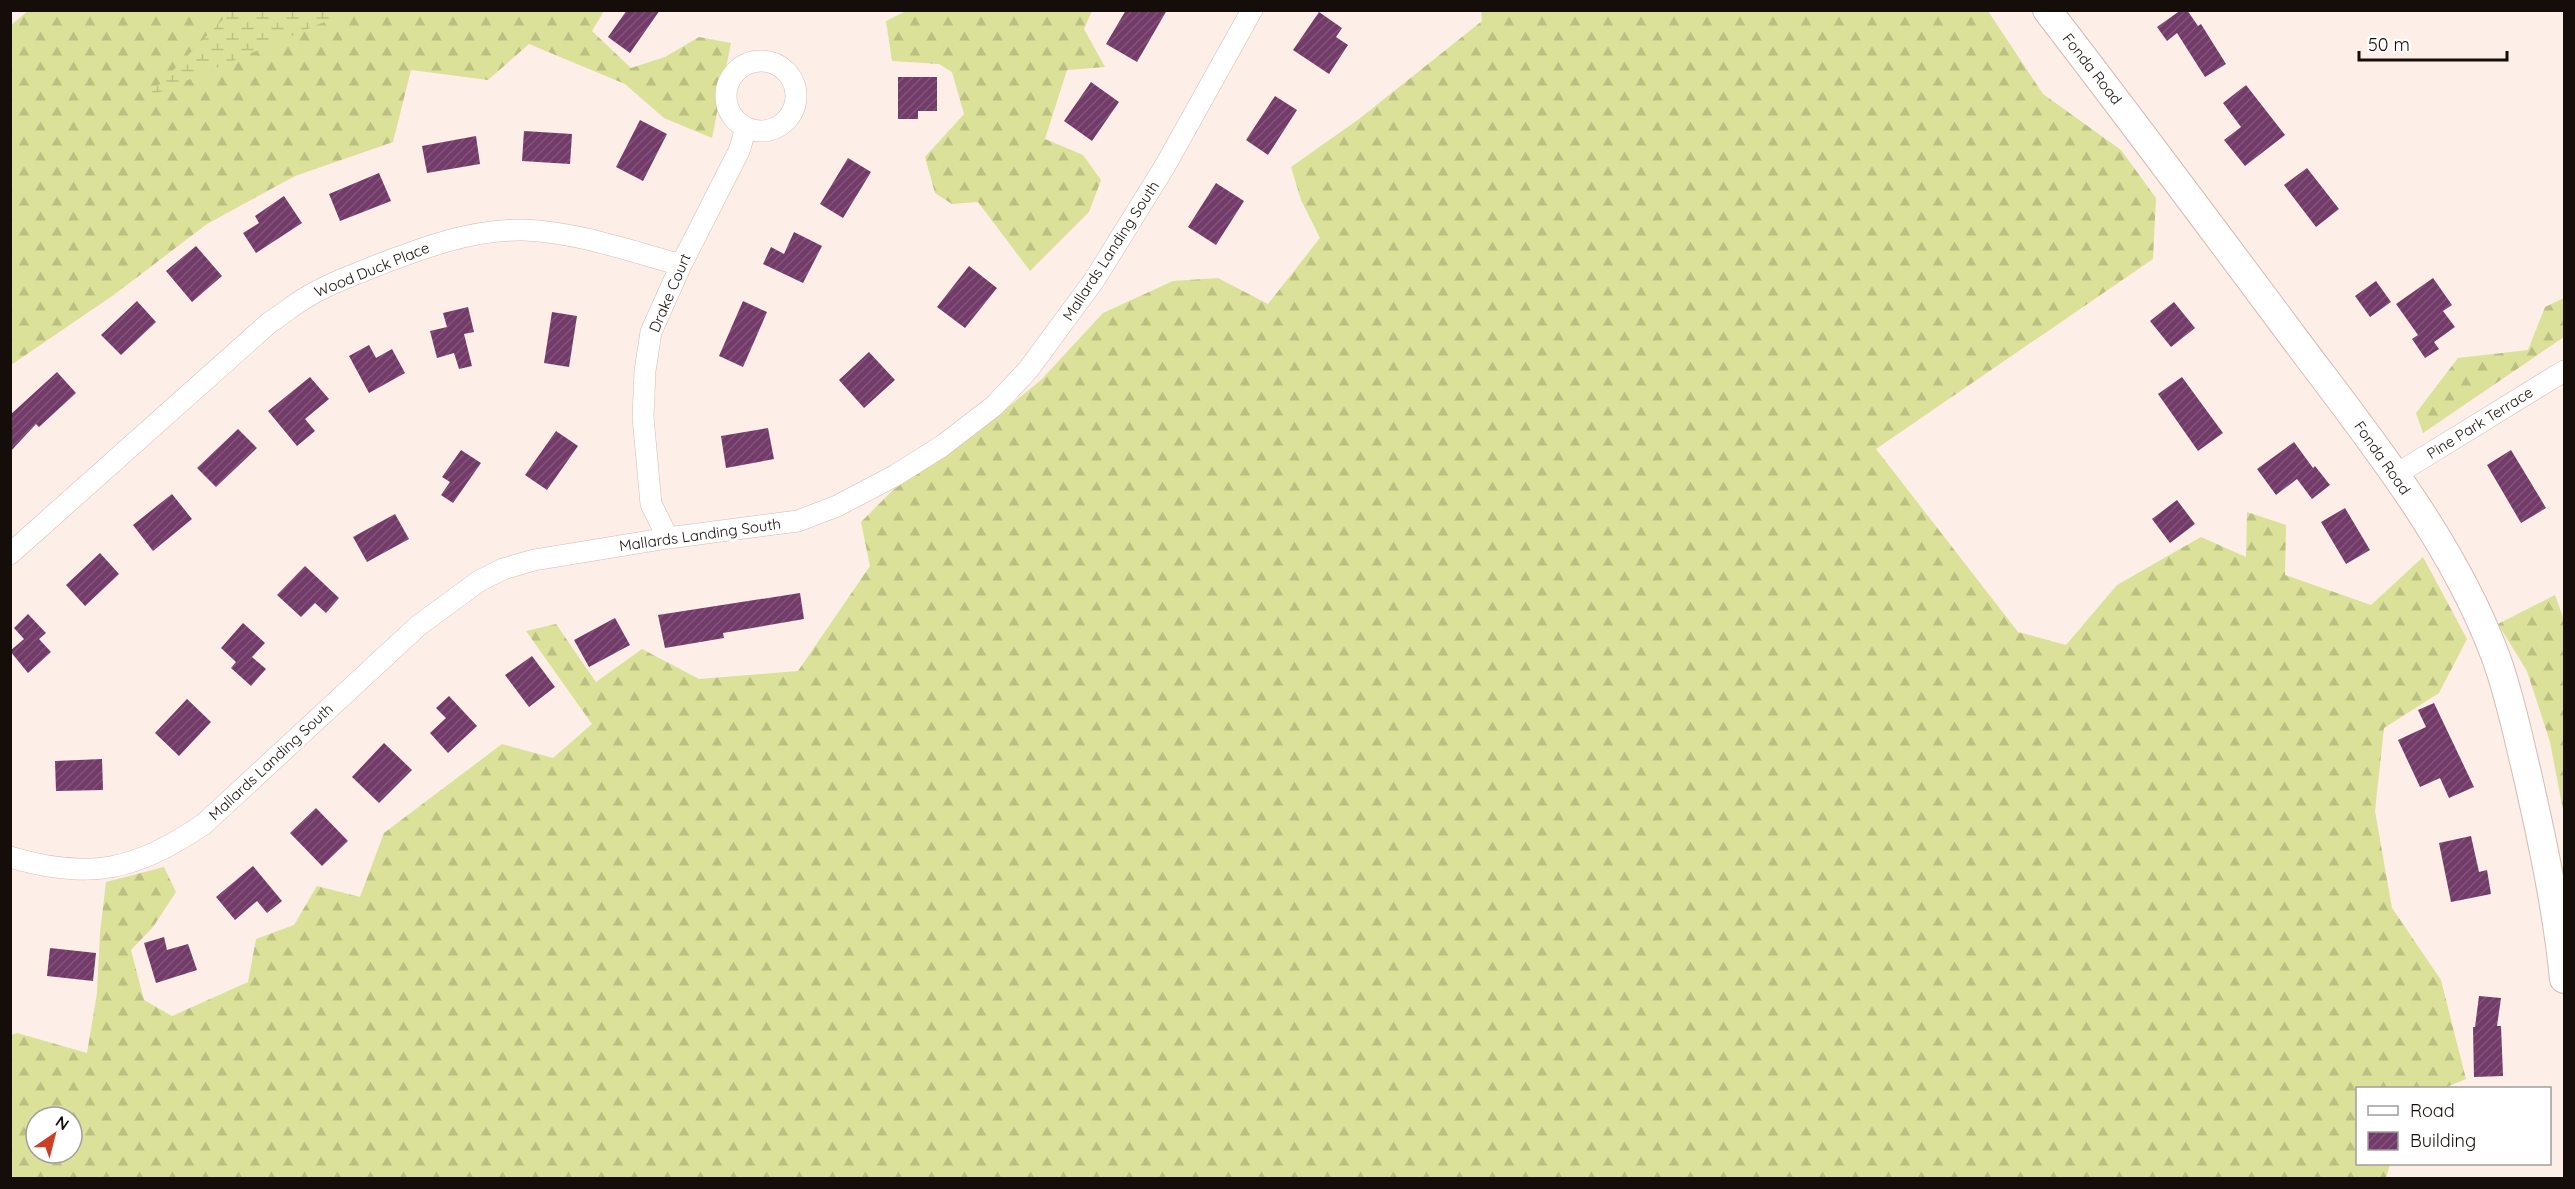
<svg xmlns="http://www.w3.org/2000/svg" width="2575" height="1189" viewBox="0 0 2575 1189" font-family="Quicksand,sans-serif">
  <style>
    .forest { fill: url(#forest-firs); fill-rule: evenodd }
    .wetland { fill: url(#wetland-marsh) }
    .building { fill: url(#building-hatch) }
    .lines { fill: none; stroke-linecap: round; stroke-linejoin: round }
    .street-casing { stroke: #d4bbb2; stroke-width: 22 }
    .secondary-casing { stroke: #d4bbb2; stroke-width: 30 }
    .street { stroke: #fff; stroke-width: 21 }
    .secondary { stroke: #fff; stroke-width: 28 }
    .labels { text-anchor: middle; stroke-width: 6; stroke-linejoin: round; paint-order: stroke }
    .street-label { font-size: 15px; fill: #150d09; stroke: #fff }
  </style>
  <defs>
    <pattern id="forest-firs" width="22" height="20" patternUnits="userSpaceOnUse" patternTransform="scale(1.5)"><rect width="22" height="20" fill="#dbe199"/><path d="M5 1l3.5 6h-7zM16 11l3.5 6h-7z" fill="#bbc082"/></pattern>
    <pattern id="wetland-marsh" width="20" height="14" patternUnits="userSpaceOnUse" patternTransform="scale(1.5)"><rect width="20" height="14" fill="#dbe199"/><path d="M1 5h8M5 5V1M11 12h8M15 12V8" fill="none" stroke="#bbc082"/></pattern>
    <pattern id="building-hatch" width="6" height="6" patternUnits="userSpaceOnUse" patternTransform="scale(1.5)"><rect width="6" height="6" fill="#733b69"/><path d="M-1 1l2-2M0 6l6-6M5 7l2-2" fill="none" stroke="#815478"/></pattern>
  </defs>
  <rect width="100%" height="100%" fill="#fdeee7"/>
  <path class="forest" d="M 28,11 L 604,11 L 592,31 L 631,68 L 665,57 L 699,37 L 731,43 L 712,138 L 664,118 L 625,84 L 529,44 L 488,80 L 411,70 L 393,142 L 295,176 L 207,224 L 115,294 L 11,365 L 10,26 Z
    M 906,11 L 1092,11 L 1084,29 L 1105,67 L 1067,70 L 1045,139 L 1083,155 L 1101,180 L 1089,212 L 1030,271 L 978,202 L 952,204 L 935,193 L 925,157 L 964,114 L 952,72 L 939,64 L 892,61 L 886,21 Z
    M 1481,11 L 1988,11 L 2043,94 L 2121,150 L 2156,198 L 2153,259 L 1876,449 L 2018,632 L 2066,645 L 2117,585 L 2201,537 L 2246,557 L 2247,512 L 2286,525 L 2285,575 L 2371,605 L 2423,557 L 2467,639 L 2439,693 L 2384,728 L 2375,811 L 2392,908 L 2441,980 L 2466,1079 L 2444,1088 L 2358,1088 L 2358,1164 L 2390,1164 L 2386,1178 L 11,1178 L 11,1035 L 17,1033 L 87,1053 L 97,993 L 100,933 L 106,882 L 164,867 L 176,892 L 153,927 L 131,950 L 144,1000 L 172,1016 L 248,982 L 256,939 L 294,925 L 317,886 L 360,897 L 384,833 L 502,744 L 553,758 L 592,724 L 526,631 L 556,624 L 596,682 L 642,649 L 699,679 L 798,671 L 870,566 L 861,522 L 893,490 L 973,436 L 1041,380 L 1103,313 L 1173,281 L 1218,278 L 1268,304 L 1320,238 L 1301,200 L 1291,167 L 1359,119 L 1482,21 ZM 36,1117 L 72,1117 L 72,1153 L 36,1153 Z
    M 2564,298 L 2564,337 L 2423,433 L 2416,413 L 2458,358 L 2528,350 L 2545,307 Z
    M 2555,595 L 2564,620 L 2564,815 L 2550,742 L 2527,671 L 2498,624 Z"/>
  <path class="wetland" d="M 231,10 L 350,11 L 146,98 L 231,11 Z"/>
  <path class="building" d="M 627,10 L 660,10 L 630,53 L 608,37 Z
    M 1126,10 L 1167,10 L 1137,62 L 1106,44 Z
    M 2181,10 L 2187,10 L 2198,26 L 2201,24 L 2226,64 L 2205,77 L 2177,33 L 2167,41 L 2157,27 Z
    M 1319,12 L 1342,28 L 1336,37 L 1348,45 L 1329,74 L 1293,50 Z
    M 898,77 L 937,77 L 937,111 L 918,111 L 918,119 L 898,119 Z
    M 1091,82 L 1119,102 L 1092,141 L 1064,121 Z
    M 2246,85 L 2285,135 L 2245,166 L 2224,140 L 2241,127 L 2223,103 Z
    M 1275,96 L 1297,110 L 1268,155 L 1246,140 Z
    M 640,120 L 667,134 L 643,181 L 616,167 Z
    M 524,131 L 572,134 L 570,164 L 522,161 Z
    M 476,136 L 480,164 L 427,173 L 422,146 Z
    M 848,158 L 871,172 L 843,218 L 820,204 Z
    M 2307,168 L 2339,209 L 2316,227 L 2284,185 Z
    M 379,173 L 391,201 L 340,221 L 329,194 Z
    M 1216,183 L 1244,201 L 1216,245 L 1188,227 Z
    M 284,196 L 302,223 L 256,253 L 243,233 L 259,223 L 255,216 Z
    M 794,232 L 822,246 L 803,283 L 763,264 L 771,247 L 784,254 Z
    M 196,246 L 222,276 L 192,302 L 166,271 Z
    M 969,266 L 997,288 L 965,328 L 937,307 Z
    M 2433,278 L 2452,305 L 2443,311 L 2455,327 L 2434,342 L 2439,349 L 2425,358 L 2412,339 L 2418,335 L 2396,304 Z
    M 2376,281 L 2391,302 L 2370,317 L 2355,296 Z
    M 137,301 L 156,322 L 121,355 L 101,335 Z
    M 743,301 L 767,312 L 743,367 L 719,356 Z
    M 2174,302 L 2195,328 L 2171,347 L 2150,321 Z
    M 468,307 L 474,332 L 464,334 L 472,366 L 459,369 L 454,353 L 437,358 L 430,331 L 447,327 L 443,313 Z
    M 552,312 L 577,316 L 569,367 L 544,363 Z
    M 369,345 L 376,358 L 392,349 L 405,373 L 369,393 L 349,356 Z
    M 869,352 L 895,380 L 864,408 L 839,380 Z
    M 57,372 L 76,393 L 39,427 L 36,424 L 10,452 L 10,415 Z
    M 310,377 L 329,399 L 305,419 L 315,431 L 297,446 L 268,411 Z
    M 2182,377 L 2223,433 L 2198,451 L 2158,394 Z
    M 768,428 L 774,459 L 726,468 L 721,436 Z
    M 238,429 L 257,448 L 216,487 L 197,468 Z
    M 556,431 L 578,446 L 547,490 L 525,475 Z
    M 2294,442 L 2313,468 L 2315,466 L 2330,485 L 2312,499 L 2297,479 L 2276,495 L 2257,469 Z
    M 461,450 L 481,463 L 453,503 L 441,495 L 450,482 L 442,477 Z
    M 2511,450 L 2546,508 L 2521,523 L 2487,465 Z
    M 172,494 L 192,519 L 153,551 L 133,525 Z
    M 2177,500 L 2195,524 L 2170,543 L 2152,519 Z
    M 2345,508 L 2370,550 L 2346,564 L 2321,522 Z
    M 395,514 L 409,539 L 367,562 L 353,537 Z
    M 100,553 L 119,574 L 85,606 L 66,585 Z
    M 305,566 L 339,598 L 326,613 L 315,603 L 301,617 L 277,595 Z
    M 800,593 L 804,619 L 723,633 L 724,638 L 665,648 L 658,615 Z
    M 28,614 L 46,633 L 39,639 L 51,652 L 28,673 L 10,651 L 24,639 L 14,628 Z
    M 615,618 L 630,645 L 589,667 L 574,640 Z
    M 243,623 L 265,643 L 252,657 L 266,669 L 251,686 L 231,668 L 236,662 L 221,648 Z
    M 532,656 L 555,687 L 529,707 L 505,675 Z
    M 449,696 L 477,726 L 448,753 L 430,733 L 446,718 L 436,708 Z
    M 187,699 L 211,722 L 179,756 L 155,733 Z
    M 2434,703 L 2474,787 L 2449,798 L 2440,778 L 2420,787 L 2398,740 L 2426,727 L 2418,710 Z
    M 384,743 L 412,770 L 379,803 L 352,777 Z
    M 102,759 L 103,790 L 56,791 L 55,761 Z
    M 316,808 L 348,841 L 322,866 L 290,833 Z
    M 2471,836 L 2479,872 L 2487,870 L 2491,894 L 2451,902 L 2439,843 Z
    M 253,866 L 282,901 L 267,913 L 257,901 L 235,920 L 216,897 Z
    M 164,937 L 167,950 L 188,944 L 197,970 L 156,983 L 144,943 Z
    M 50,948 L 96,953 L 93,981 L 47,976 Z
    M 2479,996 L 2501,998 L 2497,1026 L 2501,1026 L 2503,1076 L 2474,1077 L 2473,1027 L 2475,1027 Z"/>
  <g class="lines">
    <defs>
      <path id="street" d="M726 96a35 35 0 1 1 70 0a35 35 0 1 1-70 0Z
        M 2395,475 L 2564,371
        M 668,538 L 651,504 L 643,417 L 645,371 L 651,332 L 681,265 L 739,151 L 746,128
        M 10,554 L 269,323 C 282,315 294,304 307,297 C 329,283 354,275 378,265 C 425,247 473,229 524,230 C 577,232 630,251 681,265
        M 10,857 C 90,881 137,870 204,824 L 418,626 L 479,581 L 503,569 L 534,560 L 668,538 L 798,521 L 837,506 L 896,475 L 942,446 L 994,406 L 1028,370 L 1095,279 L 1165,166 L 1252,10"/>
      <path id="secondary" d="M 2047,10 C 2131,119 2212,228 2294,338 C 2368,437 2451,538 2495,655 C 2509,692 2517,732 2526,769 C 2542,839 2557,908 2564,979"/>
    </defs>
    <use href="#street" class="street-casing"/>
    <use href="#secondary" class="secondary-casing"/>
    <use href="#street" class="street"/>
    <use href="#secondary" class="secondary"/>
  </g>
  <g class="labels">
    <g class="street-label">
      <text transform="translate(2092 69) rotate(52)" y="5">Fonda Road</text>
      <text transform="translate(1111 251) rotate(-57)" y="5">Mallards Landing South</text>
      <text transform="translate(372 270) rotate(-22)" y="5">Wood Duck Place</text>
      <text transform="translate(670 293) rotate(-67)" y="5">Drake Court</text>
      <text transform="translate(2480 423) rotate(-32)" y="5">Pine Park Terrace</text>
      <text transform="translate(2382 458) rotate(55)" y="5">Fonda Road</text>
      <text transform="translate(700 535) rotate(-8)" y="5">Mallards Landing South</text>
      <text transform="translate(271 762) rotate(-43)" y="5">Mallards Landing South</text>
    </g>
  </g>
  <rect width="2575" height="1189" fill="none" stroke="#150d09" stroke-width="24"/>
  <rect x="2356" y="1087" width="195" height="78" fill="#ffffff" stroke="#a19e9d" stroke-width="1.5"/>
  <rect x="2368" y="1106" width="30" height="9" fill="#ffffff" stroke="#a19e9d" stroke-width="1.5"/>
  <text x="2410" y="1117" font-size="18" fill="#150d09">Road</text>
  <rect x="2368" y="1132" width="30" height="18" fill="url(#building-hatch)" stroke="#a19e9d" stroke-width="1.5"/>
  <text x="2410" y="1147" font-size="18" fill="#150d09">Building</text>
  <g transform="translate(54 1135) rotate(35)"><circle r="28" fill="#ffffff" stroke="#a19e9d" stroke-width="1.5"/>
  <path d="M0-4.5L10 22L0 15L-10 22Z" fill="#ca3f25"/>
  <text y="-9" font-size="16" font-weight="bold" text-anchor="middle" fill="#150d09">N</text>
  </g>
  <path d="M2359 51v9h148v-9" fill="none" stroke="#150d09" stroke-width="3"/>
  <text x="2368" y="51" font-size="18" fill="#150d09" stroke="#ffffff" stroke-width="4.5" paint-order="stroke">50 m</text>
</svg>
